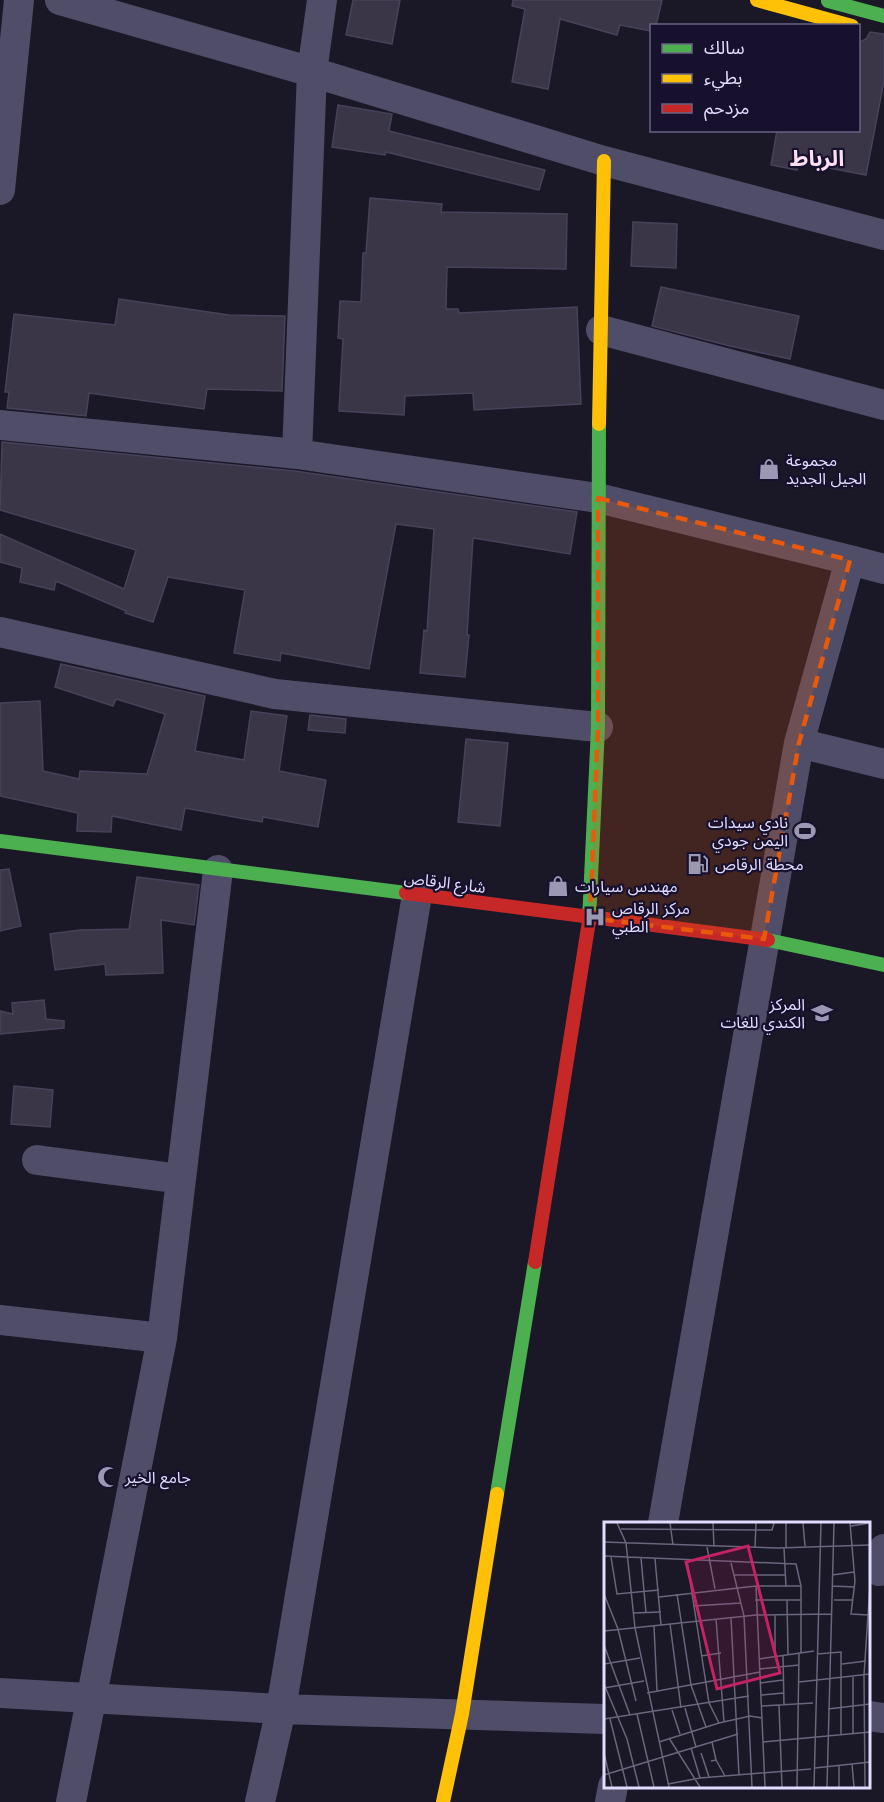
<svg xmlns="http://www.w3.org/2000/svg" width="884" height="1802" viewBox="0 0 884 1802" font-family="Helvetica,'Noto Sans Arabic',sans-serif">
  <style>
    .building { fill: #3a3648; stroke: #474259; stroke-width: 1.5 }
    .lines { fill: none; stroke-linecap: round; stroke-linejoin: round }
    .street { stroke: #4f4d67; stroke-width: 30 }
    .fast { stroke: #4caf50; stroke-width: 14 }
    .slow { stroke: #ffc107; stroke-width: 14 }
    .jam { stroke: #c62828; stroke-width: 14 }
    .marked { fill: #e8590c; fill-opacity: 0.2; stroke: #e8590c; stroke-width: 4.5; stroke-dasharray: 12 8; stroke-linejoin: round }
    .labels { text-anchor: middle; stroke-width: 4.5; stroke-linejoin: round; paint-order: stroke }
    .poi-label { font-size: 16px; fill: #e2ddff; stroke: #17112d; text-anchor: start }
    .street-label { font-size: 16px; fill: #e2ddff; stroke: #17112d }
    .district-label { font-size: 22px; font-weight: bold; fill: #ffdff2; stroke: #17112d }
    .inset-road { fill: none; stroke: #6a667d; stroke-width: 1.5 }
    .view { fill: #c42263; fill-opacity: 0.15; stroke: #c42263; stroke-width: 3 }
    .inset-edge { fill: none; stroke: #e2ddff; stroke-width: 3 }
  </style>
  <rect width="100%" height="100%" fill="#1a1727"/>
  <path class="building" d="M 353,0 L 400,0 L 392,44 L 346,35 Z
    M 513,0 L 662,0 L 656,26 L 651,26 L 651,31 L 620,25 L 617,35 L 560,19 L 548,89 L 512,82 L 525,9 L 512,6 Z
    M 870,32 L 884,34 L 884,81 L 866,175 L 798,162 L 797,170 L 771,165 L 777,130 L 858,130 L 858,43 L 866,39 Z
    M 338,105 L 392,114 L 389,131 L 545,170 L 539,190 L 386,152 L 385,155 L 332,147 Z
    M 370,198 L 442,204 L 441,212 L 567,214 L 566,269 L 447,267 L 446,309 L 458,309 L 459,313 L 577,307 L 581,404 L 474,410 L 473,393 L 405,396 L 404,415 L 339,411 L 343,339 L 338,338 L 340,301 L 361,302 L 363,253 L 366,253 Z
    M 633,222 L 677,224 L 676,268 L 631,266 Z
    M 661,287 L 799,316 L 790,359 L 730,346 L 652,326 Z
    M 119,299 L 229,315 L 285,316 L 282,391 L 207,389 L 204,409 L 89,393 L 86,416 L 7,408 L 9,392 L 5,392 L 14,314 L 115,325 Z
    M 2,442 L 295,471 L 577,512 L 570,554 L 473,538 L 467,635 L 469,635 L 465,677 L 420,673 L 424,630 L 427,631 L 434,529 L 396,524 L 369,669 L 281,653 L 280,661 L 234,653 L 245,590 L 168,577 L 153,622 L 125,613 L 126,611 L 56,581 L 54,590 L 20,582 L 22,568 L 0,562 L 0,534 L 124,589 L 136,550 L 0,510 Z
    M 61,664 L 205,696 L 195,751 L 244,760 L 251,711 L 287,716 L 279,771 L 326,780 L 318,827 L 263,817 L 262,822 L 185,808 L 181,830 L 112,816 L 111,832 L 77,831 L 78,813 L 0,796 L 0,703 L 40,701 L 43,771 L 79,779 L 80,771 L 147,774 L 165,714 L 116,699 L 113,706 L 55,687 Z
    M 310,715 L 346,719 L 345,733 L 308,730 Z
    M 466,739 L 508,743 L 500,826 L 458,822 Z
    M 9,869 L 21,926 L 0,931 L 0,870 Z
    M 137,877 L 199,885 L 194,925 L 161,920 L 163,973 L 106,975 L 105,964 L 55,970 L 50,934 L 80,930 L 129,929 Z
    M 44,1000 L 46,1019 L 64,1021 L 64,1028 L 0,1034 L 0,1011 L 13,1014 L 12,1003 Z
    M 14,1086 L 53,1090 L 50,1127 L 11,1124 Z"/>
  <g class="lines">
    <path class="street" d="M 60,0 L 312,72 L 604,161 L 884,235
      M 0,190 L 19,0
      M 601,330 L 884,405
      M 0,425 L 297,454 L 598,498 L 850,560
      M 297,454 L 312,72 L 322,0
      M 0,632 L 275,694 L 598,727
      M 799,743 L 884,764
      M 37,1160 L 181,1179
      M 0,1320 L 162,1338
      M 663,1523 L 799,743 L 850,560 L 884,569
      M 879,1571 L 884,1549
      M 0,1693 L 281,1709 L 605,1719
      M 868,1716 L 884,1718
      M 71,1802 L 162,1338 L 218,870
      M 260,1802 L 281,1709 L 417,895
      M 610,1802 L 613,1786"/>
    <path class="fast" d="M 828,1 L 884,16
      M 0,841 L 406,893
      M 589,921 L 598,727 L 599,424
      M 768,940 L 884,965
      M 497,1494 L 535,1262"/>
    <path class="slow" d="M 757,0 L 852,26
      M 599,424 L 604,161
      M 443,1802 L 462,1714 L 497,1494"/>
    <path class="jam" d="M 406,893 L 768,940
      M 535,1262 L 589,921"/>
  </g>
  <path class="marked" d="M 598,498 L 850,560 L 799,743 L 764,939 L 590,918 L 598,727 Z"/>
  <defs>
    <symbol id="shop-bare" viewBox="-9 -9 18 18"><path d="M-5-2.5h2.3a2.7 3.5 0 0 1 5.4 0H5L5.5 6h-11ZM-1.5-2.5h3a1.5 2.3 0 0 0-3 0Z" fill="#9c98b3" stroke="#17112d" stroke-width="2.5" paint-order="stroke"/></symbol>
    <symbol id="stadium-bare" viewBox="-9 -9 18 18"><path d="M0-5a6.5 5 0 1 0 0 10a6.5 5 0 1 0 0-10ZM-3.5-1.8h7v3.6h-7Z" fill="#9c98b3" stroke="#17112d" stroke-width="2.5" paint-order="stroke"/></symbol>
    <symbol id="fuel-bare" viewBox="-9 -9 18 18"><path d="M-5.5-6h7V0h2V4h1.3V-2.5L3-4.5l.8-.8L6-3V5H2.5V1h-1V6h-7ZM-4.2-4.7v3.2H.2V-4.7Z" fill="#9c98b3" stroke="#17112d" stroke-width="2.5" paint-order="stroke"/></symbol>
    <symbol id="hospital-bare" viewBox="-9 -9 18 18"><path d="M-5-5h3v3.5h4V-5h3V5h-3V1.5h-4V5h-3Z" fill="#9c98b3" stroke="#17112d" stroke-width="2.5" paint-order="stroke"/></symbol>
    <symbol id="university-bare" viewBox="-9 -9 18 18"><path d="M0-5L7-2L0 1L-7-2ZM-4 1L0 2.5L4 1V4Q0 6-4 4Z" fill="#9c98b3" stroke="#17112d" stroke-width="2.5" paint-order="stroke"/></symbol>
    <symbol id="mosque-bare" viewBox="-9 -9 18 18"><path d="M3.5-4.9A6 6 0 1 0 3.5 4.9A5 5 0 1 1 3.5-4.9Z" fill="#9c98b3" stroke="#17112d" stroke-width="2.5" paint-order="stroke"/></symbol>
  </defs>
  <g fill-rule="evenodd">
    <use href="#shop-bare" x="754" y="454" width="30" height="30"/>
    <use href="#stadium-bare" x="790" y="816" width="30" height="30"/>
    <use href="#fuel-bare" x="683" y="849" width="30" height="30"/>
    <use href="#shop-bare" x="543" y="871" width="30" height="30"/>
    <use href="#hospital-bare" x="580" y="902" width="30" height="30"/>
    <use href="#university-bare" x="807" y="998" width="30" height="30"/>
    <use href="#mosque-bare" x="93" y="1462" width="30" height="30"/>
  </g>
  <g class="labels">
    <g class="poi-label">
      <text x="786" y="466">مجموعة<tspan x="786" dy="18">الجيل الجديد</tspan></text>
      <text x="788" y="828" text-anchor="end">نادي سيدات<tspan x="788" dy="18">اليمن جودي</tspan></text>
      <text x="715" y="870">محطة الرقاص</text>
      <text x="575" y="892">مهندس سيارات</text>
      <text x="612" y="914">مركز الرقاص<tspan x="612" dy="18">الطبي</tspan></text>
      <text x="805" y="1010" text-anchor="end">المركز<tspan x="805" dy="18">الكندي للغات</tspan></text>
      <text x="125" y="1483">جامع الخير</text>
    </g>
    <g class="street-label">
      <text transform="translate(445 882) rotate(7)" y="6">شارع الرقاص</text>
    </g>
    <g class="district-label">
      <text x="817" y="166">الرباط</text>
    </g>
  </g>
  <g transform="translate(604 1522)">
    <rect width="266" height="266" fill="#1a1727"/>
    <path class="inset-road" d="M 13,1 L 22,21 L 31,106 L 65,265M 66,1 L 69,23M 109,1 L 110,25M 182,1 L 182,25M 199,1 L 201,24M 246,1 L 251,59 L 247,92 L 265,93M 247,4 L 266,1M 17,7 L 168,8 L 170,1M 0,20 L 174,26 L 266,23M 103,25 L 111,67M 151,26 L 152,1M 180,26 L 182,65M 0,34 L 192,42 L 197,64 L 197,131M 7,35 L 13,72 L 55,68M 37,36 L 42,91M 51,37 L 57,103M 83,39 L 105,181 L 115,201M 127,41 L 140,94 L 148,265M 130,53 L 182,53M 228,53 L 250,50M 228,64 L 251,65M 0,72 L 14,107 L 32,179M 73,72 L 87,163 L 102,205M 55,75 L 152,64M 151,78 L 197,78M 183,78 L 184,133M 230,78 L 249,78M 89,84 L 137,81M 29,91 L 57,90M 171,92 L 171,135M 127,96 L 135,253M 112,97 L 120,200M 66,102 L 77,186M 50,104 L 53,169M 0,109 L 152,93 L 227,92M 0,123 L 26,193M 213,132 L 237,130 L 237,213M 97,134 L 117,131M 179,134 L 180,183M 155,137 L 210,129M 0,142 L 36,136M 238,142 L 262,139M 156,147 L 195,143M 249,155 L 249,212M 195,160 L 266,152M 157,161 L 179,158M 0,162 L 23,217 L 35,265M 0,166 L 40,159M 43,171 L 156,150M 157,173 L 179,171M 175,183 L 178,265M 158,184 L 209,181M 81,186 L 92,225M 224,187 L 266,182M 68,188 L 76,212M 33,192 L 50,265M 0,197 L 145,174M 6,197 L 23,265M 65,216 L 96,265M 55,220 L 115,201 L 146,194 L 158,196M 108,220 L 112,238M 159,220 L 266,210M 87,226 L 96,256M 0,231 L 8,265M 97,231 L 105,255M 107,239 L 112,238 L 121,254M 248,242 L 250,265M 235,243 L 235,265M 211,246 L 266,240M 0,253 L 134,212M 64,262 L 96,256 L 207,247M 161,265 L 152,64 L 197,64M 193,265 L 195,132M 210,265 L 217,1M 223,265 L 230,1M 261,265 L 260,153 L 266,63"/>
    <path class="view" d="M 144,24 L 176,151 L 113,167 L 82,40 Z"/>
    <rect width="266" height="266" class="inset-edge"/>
  </g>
  <rect x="650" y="24" width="210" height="108" fill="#17112d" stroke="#686381" stroke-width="1.5"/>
  <rect x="662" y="44" width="30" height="9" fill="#4caf50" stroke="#686381" stroke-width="1.5"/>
  <text x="704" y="54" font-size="18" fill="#e2ddff">سالك</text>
  <rect x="662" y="74" width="30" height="9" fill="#ffc107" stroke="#686381" stroke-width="1.5"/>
  <text x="704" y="84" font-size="18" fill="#e2ddff">بطيء</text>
  <rect x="662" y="104" width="30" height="9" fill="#c62828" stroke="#686381" stroke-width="1.5"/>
  <text x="704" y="114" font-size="18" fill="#e2ddff">مزدحم</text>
</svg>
